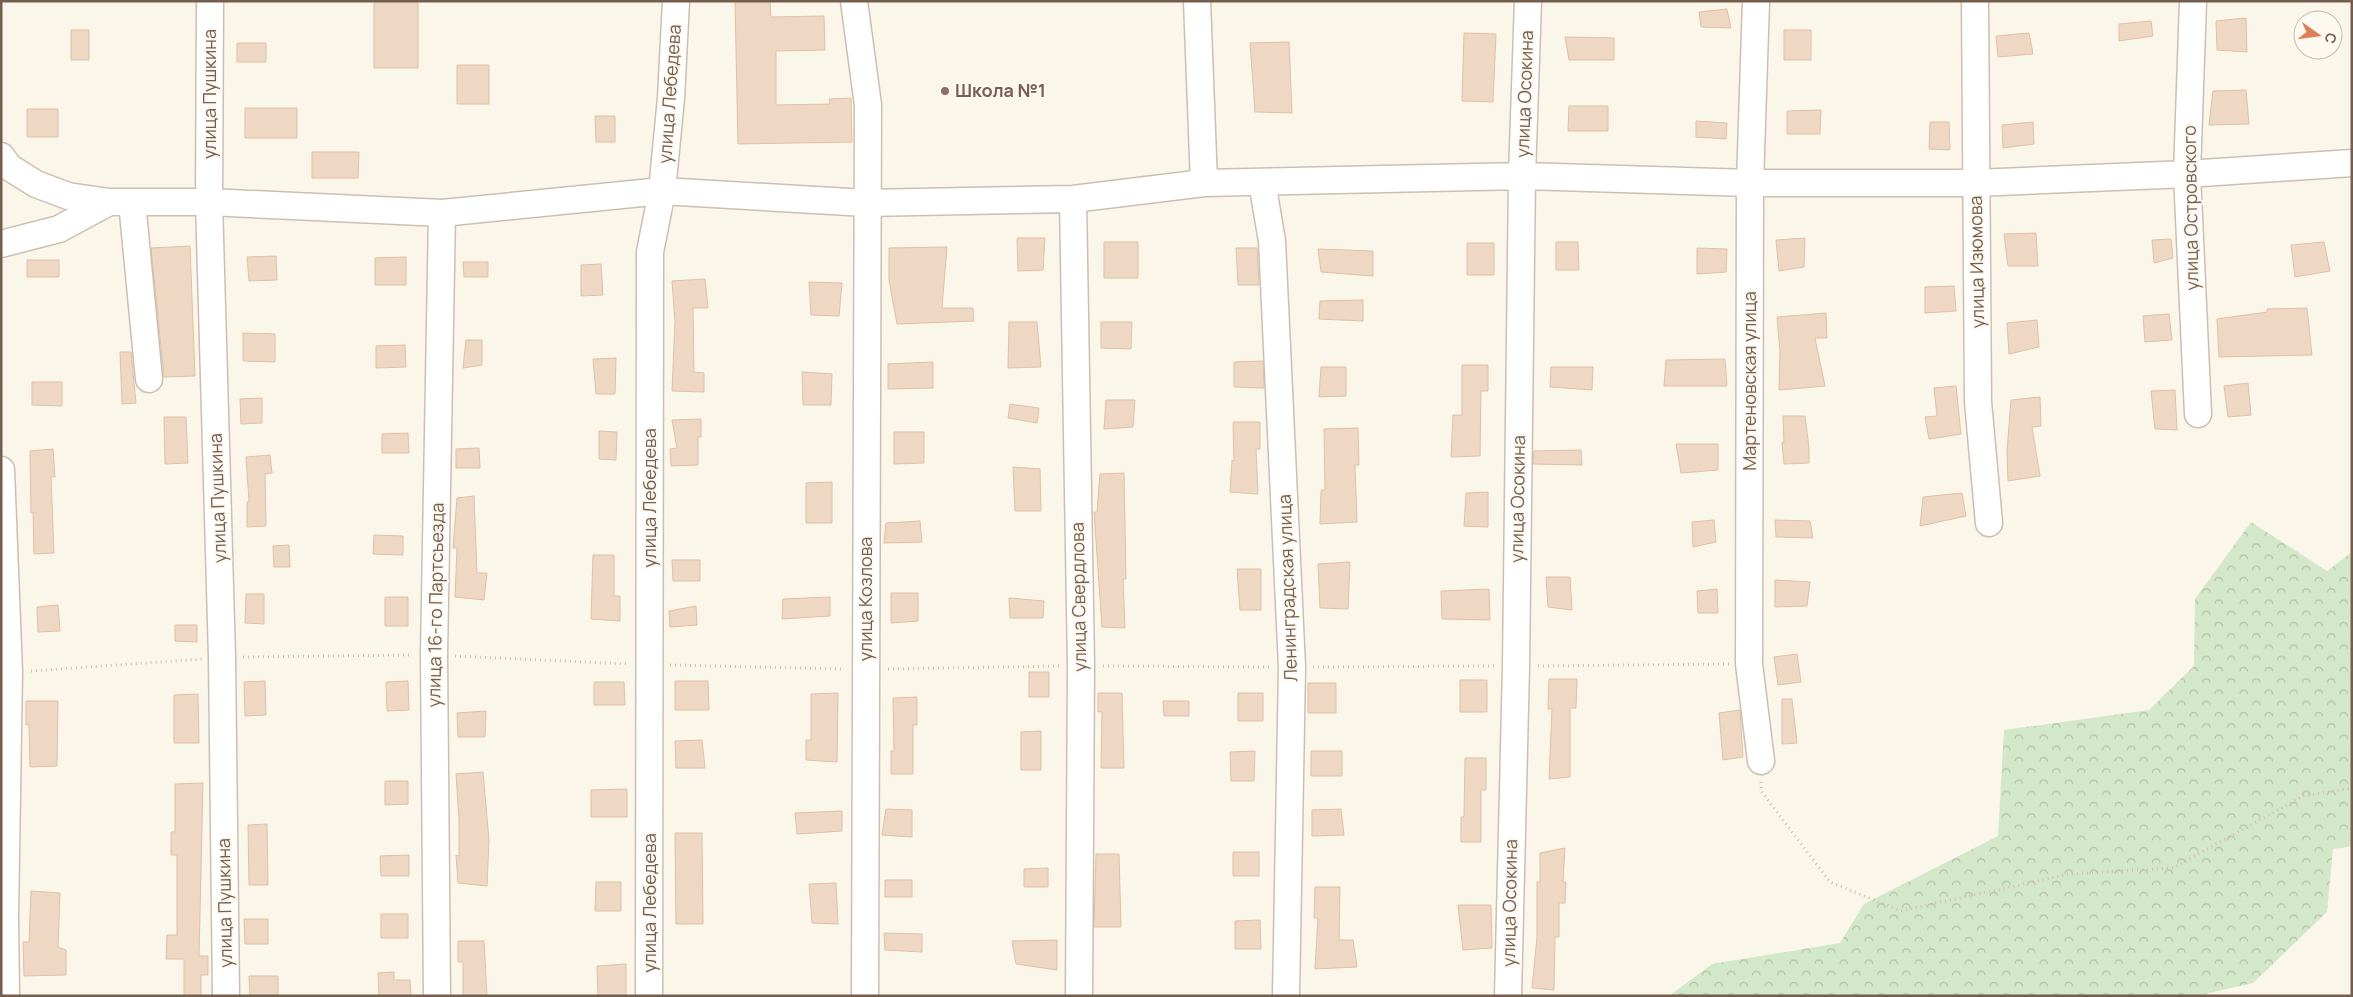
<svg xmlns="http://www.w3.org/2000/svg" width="2353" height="997" viewBox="0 0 2353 997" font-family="Manrope,sans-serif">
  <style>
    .forest { fill: url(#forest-crowns) }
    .building { fill: #eed8c3; stroke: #e0c0a5 }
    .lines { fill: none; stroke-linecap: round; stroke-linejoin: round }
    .minor-casing { stroke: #cdbfb0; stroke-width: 29 }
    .path { stroke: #d4bca6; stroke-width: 3; stroke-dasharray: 1 4; stroke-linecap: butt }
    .minor { stroke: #fff; stroke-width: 26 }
    .education-dot { fill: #8d6e63; stroke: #fef9f0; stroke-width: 2 }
    .labels { text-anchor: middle; stroke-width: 4; stroke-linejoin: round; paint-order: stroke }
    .education-label { font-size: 18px; font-weight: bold; fill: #785e54; stroke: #fef9f0; text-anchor: start }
    .street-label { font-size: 18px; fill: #745f4f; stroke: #fef9f0 }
  </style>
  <defs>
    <pattern id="forest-crowns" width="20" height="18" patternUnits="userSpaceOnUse" patternTransform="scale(1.25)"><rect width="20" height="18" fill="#d3e8c9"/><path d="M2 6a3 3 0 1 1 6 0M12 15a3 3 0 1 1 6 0" fill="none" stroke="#b0bfa6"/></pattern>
  </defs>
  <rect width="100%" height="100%" fill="#fbf6ea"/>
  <path class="forest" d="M 2251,522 L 2327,571 L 2352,552 L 2352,846 L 2333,849 L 2327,912 L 2253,983 L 2196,996 L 1669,996 L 1712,964 L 1840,943 L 1864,904 L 1998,836 L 2004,730 L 2149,710 L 2194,666 L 2195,599 Z"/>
  <path class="building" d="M 374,1 L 418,1 L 418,68 L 374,68 Z
    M 735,1 L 770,1 L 771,17 L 824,16 L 825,50 L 776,51 L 776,105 L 830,104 L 829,99 L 851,98 L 852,142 L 738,144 Z
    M 1727,9 L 1731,28 L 1701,27 L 1699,12 Z
    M 2246,18 L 2247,52 L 2217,50 L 2216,21 Z
    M 2151,21 L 2153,36 L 2119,41 L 2119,24 Z
    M 71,30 L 89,30 L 89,60 L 71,60 Z
    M 1784,30 L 1811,30 L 1811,60 L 1784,60 Z
    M 1464,33 L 1496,34 L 1493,102 L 1462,101 Z
    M 2029,33 L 2033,54 L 1998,57 L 1996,36 Z
    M 1565,37 L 1614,38 L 1614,60 L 1569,60 Z
    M 1289,42 L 1292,113 L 1255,112 L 1250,43 Z
    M 237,43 L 266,43 L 266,62 L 237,62 Z
    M 457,65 L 489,65 L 489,104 L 457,104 Z
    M 2246,90 L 2249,124 L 2209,125 L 2213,91 Z
    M 1569,106 L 1608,106 L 1608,131 L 1568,131 Z
    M 245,108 L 297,108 L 297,138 L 245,138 Z
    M 27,109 L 58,109 L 58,137 L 27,137 Z
    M 1821,110 L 1820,134 L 1787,134 L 1787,111 Z
    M 595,116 L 615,116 L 615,142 L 596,142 Z
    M 1696,121 L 1727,123 L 1726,139 L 1696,137 Z
    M 1930,122 L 1949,122 L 1950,150 L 1929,149 Z
    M 2033,122 L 2034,144 L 2003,148 L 2002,125 Z
    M 312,152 L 359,152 L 358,178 L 312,178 Z
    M 2036,233 L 2038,266 L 2008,266 L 2004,234 Z
    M 1017,238 L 1045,238 L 1043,270 L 1018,271 Z
    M 1805,238 L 1804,267 L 1779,271 L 1776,240 Z
    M 2171,239 L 2173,258 L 2154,263 L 2152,240 Z
    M 1104,242 L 1138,242 L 1138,278 L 1104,278 Z
    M 1556,242 L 1578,242 L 1579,270 L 1556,270 Z
    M 2324,242 L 2330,271 L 2295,277 L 2291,245 Z
    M 1467,243 L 1494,243 L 1494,275 L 1467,275 Z
    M 190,246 L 195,376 L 164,377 L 151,248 Z
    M 947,247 L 942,308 L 973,308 L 974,321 L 897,324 L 889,280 L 889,248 Z
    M 1236,248 L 1257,248 L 1259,285 L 1238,285 Z
    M 1697,248 L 1727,249 L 1726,272 L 1697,274 Z
    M 1318,249 L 1373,251 L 1373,276 L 1321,272 Z
    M 276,256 L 277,280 L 249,281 L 247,257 Z
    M 406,257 L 406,285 L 375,285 L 375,258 Z
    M 27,260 L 59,260 L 59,277 L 27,277 Z
    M 463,262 L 488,262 L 488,277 L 464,277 Z
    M 601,264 L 603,295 L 581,296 L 581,265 Z
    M 705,279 L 708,308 L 693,308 L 694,372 L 704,373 L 704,392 L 672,391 L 675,321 L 672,281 Z
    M 809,282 L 842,283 L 839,316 L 811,315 Z
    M 1954,286 L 1956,311 L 1925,313 L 1925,287 Z
    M 1363,300 L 1363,321 L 1319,319 L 1320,301 Z
    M 2307,308 L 2312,355 L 2219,357 L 2217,319 L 2267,312 L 2267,309 Z
    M 1826,313 L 1827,338 L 1815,338 L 1825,386 L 1779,390 L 1780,351 L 1777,317 Z
    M 2169,314 L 2172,340 L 2145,342 L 2143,316 Z
    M 2037,320 L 2039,347 L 2009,354 L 2007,323 Z
    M 1009,322 L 1037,322 L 1041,367 L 1008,368 Z
    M 1101,322 L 1132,322 L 1131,349 L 1101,348 Z
    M 243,333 L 275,334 L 275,362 L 243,361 Z
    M 466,340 L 482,340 L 482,365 L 463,368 Z
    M 405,345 L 406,367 L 376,368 L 376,346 Z
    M 120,352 L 131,352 L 136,403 L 122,404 Z
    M 616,358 L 615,394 L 596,394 L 593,359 Z
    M 1725,359 L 1727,386 L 1664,386 L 1666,360 Z
    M 1263,361 L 1264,388 L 1234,387 L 1234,362 Z
    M 933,362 L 933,388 L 888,389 L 888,364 Z
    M 1462,365 L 1488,365 L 1488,391 L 1481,391 L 1480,456 L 1451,457 L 1453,415 L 1462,415 Z
    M 1321,367 L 1346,367 L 1346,396 L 1319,397 Z
    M 1551,367 L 1593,367 L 1592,390 L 1550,387 Z
    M 802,372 L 832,374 L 831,405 L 803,405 Z
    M 32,382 L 62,382 L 62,406 L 32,405 Z
    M 2248,383 L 2251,415 L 2228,417 L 2224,386 Z
    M 1956,386 L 1961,434 L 1929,439 L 1925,417 L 1937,416 L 1934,388 Z
    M 2175,390 L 2177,430 L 2155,429 L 2151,391 Z
    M 2040,397 L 2041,426 L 2032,427 L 2040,476 L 2008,481 L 2007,452 L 2011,400 Z
    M 262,398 L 262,423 L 241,424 L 240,399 Z
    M 1106,400 L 1135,400 L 1133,427 L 1104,429 Z
    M 1010,404 L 1039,408 L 1037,423 L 1008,418 Z
    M 1783,416 L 1805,416 L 1809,448 L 1809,463 L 1784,464 L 1782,442 L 1784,443 Z
    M 164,417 L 186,417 L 188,463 L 165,464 Z
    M 701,419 L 701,437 L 698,437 L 698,465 L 671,466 L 670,449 L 677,448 L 672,420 Z
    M 1233,422 L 1260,422 L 1260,449 L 1256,449 L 1258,494 L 1230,492 L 1232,460 L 1234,461 Z
    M 1358,428 L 1359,465 L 1355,465 L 1357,522 L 1320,524 L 1321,490 L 1325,490 L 1324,429 Z
    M 599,431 L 617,432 L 616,460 L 599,459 Z
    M 894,432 L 924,432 L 924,463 L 894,464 Z
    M 408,433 L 409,453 L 382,453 L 382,434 Z
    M 1676,444 L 1718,444 L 1718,470 L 1681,473 Z
    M 479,448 L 480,468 L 456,468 L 456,449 Z
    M 53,449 L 55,477 L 51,477 L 54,553 L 34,554 L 33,512 L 31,513 L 30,451 Z
    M 1581,450 L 1582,465 L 1533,464 L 1534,451 Z
    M 270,455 L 272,473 L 265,474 L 266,526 L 247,527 L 247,502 L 249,502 L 246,457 Z
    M 1013,467 L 1040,469 L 1041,511 L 1015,511 Z
    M 1124,473 L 1126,579 L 1123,579 L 1125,628 L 1102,627 L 1094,512 L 1097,512 L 1100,474 Z
    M 832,482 L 832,523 L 806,523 L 806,483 Z
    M 1488,492 L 1488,527 L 1464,526 L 1466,493 Z
    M 1962,493 L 1966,516 L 1920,526 L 1923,497 Z
    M 474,496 L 477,573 L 487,573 L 484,600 L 455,597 L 457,548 L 453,548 L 457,498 Z
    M 1714,520 L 1716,542 L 1693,547 L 1692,522 Z
    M 1775,520 L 1810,521 L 1813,538 L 1776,537 Z
    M 920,521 L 922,542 L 884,543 L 886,523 Z
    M 374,535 L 403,536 L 403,555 L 373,554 Z
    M 289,545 L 290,567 L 274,567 L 273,546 Z
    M 593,555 L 614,555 L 614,596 L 620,596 L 620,621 L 591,619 Z
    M 672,560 L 700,560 L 700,581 L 673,581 Z
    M 1350,562 L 1348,609 L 1320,608 L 1318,564 Z
    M 1237,569 L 1261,569 L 1261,610 L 1240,610 Z
    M 1546,577 L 1570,577 L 1572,610 L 1548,607 Z
    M 1775,580 L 1810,582 L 1807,606 L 1775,607 Z
    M 1489,589 L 1490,620 L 1442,619 L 1441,591 Z
    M 1717,589 L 1718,613 L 1698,613 L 1697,591 Z
    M 891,593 L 918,593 L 918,621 L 891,623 Z
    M 246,594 L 264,594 L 264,624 L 245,623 Z
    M 385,597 L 408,597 L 408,626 L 385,626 Z
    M 830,597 L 830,616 L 782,619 L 783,599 Z
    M 1009,598 L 1044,601 L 1043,618 L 1010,618 Z
    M 58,605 L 60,631 L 38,632 L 37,607 Z
    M 696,606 L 697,625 L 670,627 L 669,611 Z
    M 175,625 L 197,625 L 197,642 L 175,641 Z
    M 1797,654 L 1801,682 L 1778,685 L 1774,657 Z
    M 1029,672 L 1049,672 L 1049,697 L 1029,697 Z
    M 1549,679 L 1577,679 L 1576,708 L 1570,708 L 1570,777 L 1549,779 L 1552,709 L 1548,709 Z
    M 1460,680 L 1487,680 L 1487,712 L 1460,712 Z
    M 265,681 L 266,715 L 245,716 L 244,682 Z
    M 408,681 L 409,710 L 387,711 L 386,682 Z
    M 675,681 L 708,681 L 709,710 L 675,710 Z
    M 594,682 L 624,682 L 625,705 L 594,705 Z
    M 1308,683 L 1336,683 L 1336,713 L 1308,713 Z
    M 838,693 L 837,762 L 806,760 L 806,740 L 811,740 L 811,694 Z
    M 1098,693 L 1122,693 L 1124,768 L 1101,768 L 1102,712 L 1098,712 Z
    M 1238,693 L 1263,693 L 1263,721 L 1238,721 Z
    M 198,694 L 199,743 L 174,743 L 174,695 Z
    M 917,697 L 917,725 L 913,725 L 913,774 L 891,774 L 891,751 L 894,751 L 893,698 Z
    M 1782,699 L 1792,699 L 1797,743 L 1782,744 Z
    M 26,701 L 58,701 L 57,766 L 30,767 L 29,725 L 26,725 Z
    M 1163,701 L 1189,701 L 1189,716 L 1164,716 Z
    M 1740,710 L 1743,757 L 1723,760 L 1719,713 Z
    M 486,711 L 485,737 L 458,737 L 457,713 Z
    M 1041,731 L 1041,770 L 1021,770 L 1021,732 Z
    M 702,740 L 705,768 L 676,768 L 675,741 Z
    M 1255,751 L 1254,781 L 1231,781 L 1230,752 Z
    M 1311,751 L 1342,751 L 1342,776 L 1311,776 Z
    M 1465,758 L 1486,758 L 1486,790 L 1481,790 L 1481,842 L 1461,842 L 1461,817 L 1464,817 Z
    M 483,772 L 489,840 L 487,886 L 458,883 L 456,855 L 459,856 L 459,819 L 456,774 Z
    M 385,781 L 408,781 L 408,804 L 385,805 Z
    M 203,783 L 199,956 L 208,956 L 208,975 L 201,975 L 201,996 L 184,996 L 184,959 L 166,959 L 167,935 L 177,935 L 177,855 L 171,855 L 171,832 L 175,832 L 175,784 Z
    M 627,789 L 627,817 L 591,817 L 591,790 Z
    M 886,809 L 912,810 L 912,837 L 882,835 Z
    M 1341,809 L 1344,835 L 1312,836 L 1312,810 Z
    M 842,811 L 842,831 L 797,834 L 795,813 Z
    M 267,824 L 268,885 L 249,885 L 248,825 Z
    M 675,833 L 702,833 L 703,924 L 676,924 Z
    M 1565,848 L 1563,882 L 1566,882 L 1565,903 L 1559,903 L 1559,937 L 1555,937 L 1554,990 L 1532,988 L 1537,937 L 1537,882 L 1540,882 L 1540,853 Z
    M 1233,852 L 1259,852 L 1259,876 L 1233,876 Z
    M 1096,854 L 1119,854 L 1121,927 L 1094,927 Z
    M 409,855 L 409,876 L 381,876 L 380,856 Z
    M 1048,868 L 1048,887 L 1024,887 L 1024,869 Z
    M 885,880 L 912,880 L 912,897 L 885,897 Z
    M 596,882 L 621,882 L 621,911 L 595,911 Z
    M 836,883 L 838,924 L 812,923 L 809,884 Z
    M 1315,887 L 1340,887 L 1339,940 L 1353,940 L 1357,967 L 1315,969 L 1318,918 L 1314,918 Z
    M 31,891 L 60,893 L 58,947 L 66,950 L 66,975 L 24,976 L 23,942 L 29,942 Z
    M 1458,905 L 1491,905 L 1492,948 L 1463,950 Z
    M 381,914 L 408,914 L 408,938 L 381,938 Z
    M 244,919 L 268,919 L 268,944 L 245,944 Z
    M 1260,920 L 1261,949 L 1235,949 L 1235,921 Z
    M 884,933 L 922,934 L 922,952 L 885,950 Z
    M 1057,940 L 1057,970 L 1016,964 L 1012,941 Z
    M 458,941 L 484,941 L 487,996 L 463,996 L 463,962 L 458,962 Z
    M 626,964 L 626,996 L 598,996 L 597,966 Z
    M 394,972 L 394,980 L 410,980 L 411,996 L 379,996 L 378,973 Z
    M 249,976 L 278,976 L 278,996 L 250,996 Z"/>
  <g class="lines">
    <defs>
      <path id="minor" d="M 210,1 L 209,202 L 222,657 L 226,996
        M 854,1 L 868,105 L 865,996
        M 1197,1 L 1204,183
        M 1756,1 L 1750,183 L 1749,664 L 1761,761
        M 1975,1 L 1978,402 L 1989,523
        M 2193,1 L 2187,174 L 2198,414
        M 1,156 L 9,167 L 36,184 L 68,196 L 109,202 L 209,202 L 442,213 L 662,191 L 866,203 L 1073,199 L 1204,183 L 1522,176 L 1750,183 L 1976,183 L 2187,174 L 2352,163
        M 1262,182 L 1272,241 L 1292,667 L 1286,996
        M 1073,199 L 1081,666 L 1079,996
        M 132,202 L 149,379
        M 1,244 L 59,229 L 109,202
        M 1,470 L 9,672 L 5,916 L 6,996
        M 437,996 L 434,655 L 442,213
        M 649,996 L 650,252 L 662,191 L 671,98 L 676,1
        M 1508,996 L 1516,666 L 1522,176 L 1528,1"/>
    </defs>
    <use href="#minor" class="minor-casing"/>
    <path class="path" d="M 455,656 L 629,664
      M 243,657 L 412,655
      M 670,665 L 844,669
      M 1103,666 L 1271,667
      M 1538,666 L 1729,664
      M 1313,667 L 1494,666
      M 888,669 L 1059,666
      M 31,671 L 202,659
      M 1761,782 L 1761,791 L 1830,882 L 1901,911 L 2069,874 L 2173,868 L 2303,796 L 2352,788"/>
    <use href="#minor" class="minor"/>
  </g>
  <circle class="education-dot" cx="945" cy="91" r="5"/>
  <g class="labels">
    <g class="education-label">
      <text x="955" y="97">Школа №1</text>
    </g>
    <g class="street-label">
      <text transform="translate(210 94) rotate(-90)" y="6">улица Пушкина</text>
      <text transform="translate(670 94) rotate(-86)" y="6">улица Лебедева</text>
      <text transform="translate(1525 94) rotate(-88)" y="6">улица Осокина</text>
      <text transform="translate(2191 208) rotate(-91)" y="6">улица Островского</text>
      <text transform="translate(1977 262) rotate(-91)" y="6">улица Изюмова</text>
      <text transform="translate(1750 381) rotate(-90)" y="6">Мартеновская улица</text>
      <text transform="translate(218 498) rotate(-92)" y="6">улица Пушкина</text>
      <text transform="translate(650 498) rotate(-90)" y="6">улица Лебедева</text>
      <text transform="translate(1518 499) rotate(-89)" y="6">улица Осокина</text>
      <text transform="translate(1288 588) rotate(-92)" y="6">Ленинградская улица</text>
      <text transform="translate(1079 597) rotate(-91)" y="6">улица Свердлова</text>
      <text transform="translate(866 599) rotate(-90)" y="6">улица Козлова</text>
      <text transform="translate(436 605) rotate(-89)" y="6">улица 16-го Партсъезда</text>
      <text transform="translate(225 903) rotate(-91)" y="6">улица Пушкина</text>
      <text transform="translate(650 903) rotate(-90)" y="6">улица Лебедева</text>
      <text transform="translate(1510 903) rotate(-89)" y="6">улица Осокина</text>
    </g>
  </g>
  <rect width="2353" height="997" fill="none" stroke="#745f4f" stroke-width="5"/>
  <g transform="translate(2318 35) rotate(104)"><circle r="24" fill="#fef9f0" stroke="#c7bbb0"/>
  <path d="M0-4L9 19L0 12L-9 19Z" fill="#db8159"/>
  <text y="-8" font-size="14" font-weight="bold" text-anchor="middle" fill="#745f4f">С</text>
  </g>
</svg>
